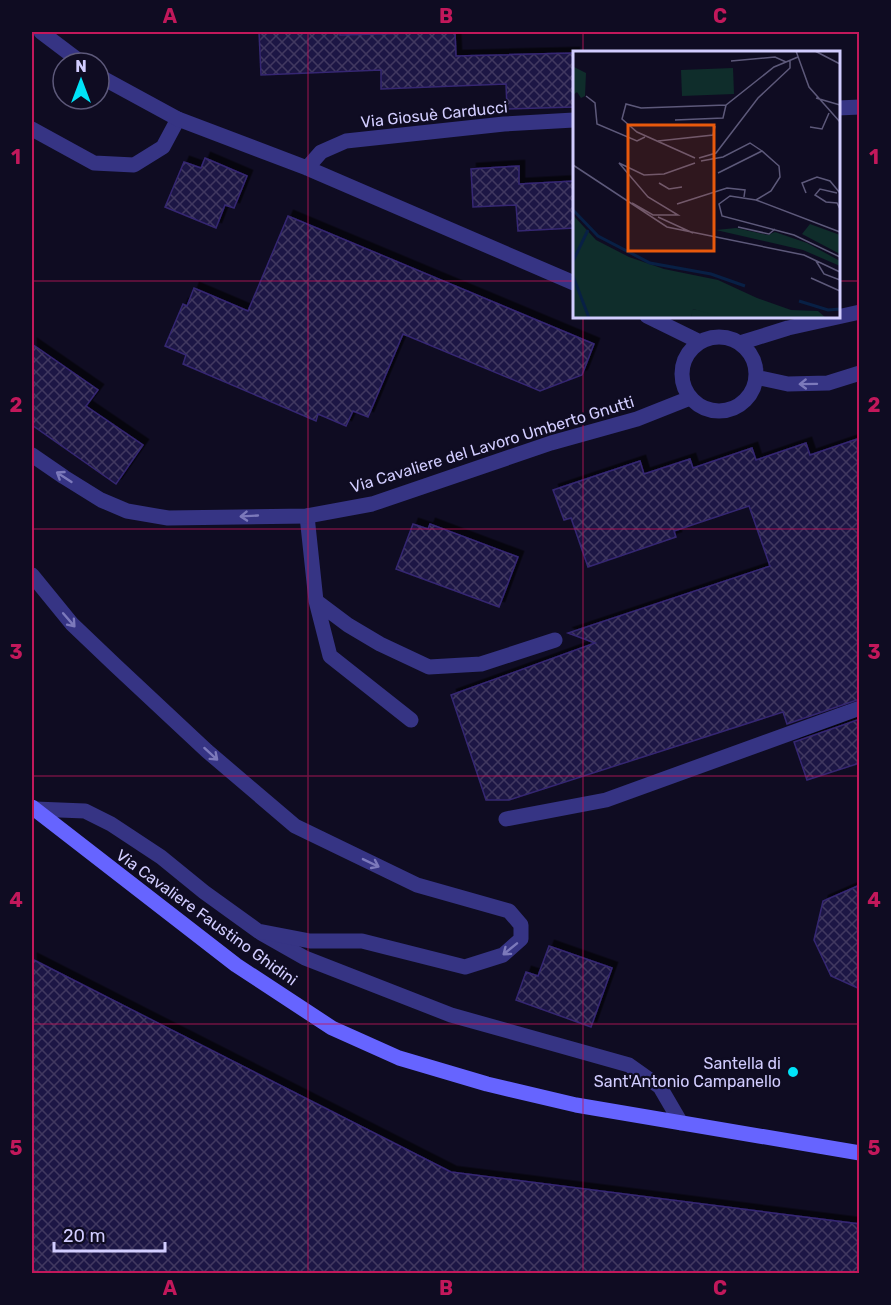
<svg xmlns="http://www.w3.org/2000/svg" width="891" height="1305" viewBox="0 0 891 1305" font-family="Rubik,sans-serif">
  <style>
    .building { fill: url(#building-cross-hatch); stroke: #352772; stroke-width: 1.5; filter: url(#shadow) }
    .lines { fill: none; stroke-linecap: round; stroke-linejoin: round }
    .lane { stroke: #363484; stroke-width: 15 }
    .street { stroke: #363484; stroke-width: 15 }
    .secondary { stroke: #6664ff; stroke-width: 15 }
    .oneway { stroke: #7c79bb }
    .grid { fill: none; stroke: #c2185b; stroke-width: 1.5; stroke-opacity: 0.55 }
    .poi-dot { fill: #00e3f8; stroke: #0f0c22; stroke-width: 2 }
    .labels { text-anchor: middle; stroke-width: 4.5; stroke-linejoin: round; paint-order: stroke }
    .street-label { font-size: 16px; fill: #d2cdff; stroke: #0f0c22 }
    .poi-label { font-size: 16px; fill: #d2cdff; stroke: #0f0c22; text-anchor: end }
    .inset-river { fill: none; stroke: #082045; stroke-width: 3 }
    .inset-road { fill: none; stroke: #5d597a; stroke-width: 1.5 }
    .view { fill: #e8590c; fill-opacity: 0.15; stroke: #e8590c; stroke-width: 3 }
    .inset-edge { fill: none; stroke: #d2cdff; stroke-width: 3 }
    .neatline { fill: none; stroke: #c2185b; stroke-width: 2 }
    .grid-label { font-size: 20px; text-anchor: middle; font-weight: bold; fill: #c2185b }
  </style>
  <defs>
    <pattern id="building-cross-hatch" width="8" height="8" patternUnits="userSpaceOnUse" patternTransform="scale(1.5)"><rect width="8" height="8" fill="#1f1744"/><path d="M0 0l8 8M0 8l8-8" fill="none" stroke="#3f3860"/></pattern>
    <filter id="shadow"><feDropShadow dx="5.5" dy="-5.5" stdDeviation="0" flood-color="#0009"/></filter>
  </defs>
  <rect width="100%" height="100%" fill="#0f0c22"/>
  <path class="building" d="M 259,32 L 340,32 L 340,35 L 455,32 L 456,56 L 574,53 L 574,107 L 507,109 L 506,84 L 381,89 L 381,70 L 261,75 Z
    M 205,158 L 247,176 L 234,208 L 225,205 L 216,228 L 165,207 L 184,162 L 201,168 Z
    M 519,166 L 519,184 L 574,181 L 574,228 L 518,231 L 516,205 L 473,207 L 471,169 Z
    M 288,216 L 594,344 L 582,375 L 540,391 L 403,334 L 368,417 L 353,411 L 346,426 L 318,414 L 316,421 L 183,364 L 186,355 L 165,346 L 183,304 L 187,306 L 194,288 L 248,311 Z
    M 32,344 L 98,390 L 86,406 L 143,445 L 116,484 L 32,425 Z
    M 860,438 L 860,699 L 787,724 L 783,712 L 509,800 L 486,800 L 451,695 L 595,643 L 568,633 L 770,566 L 749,506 L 674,531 L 676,537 L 588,567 L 571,518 L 564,520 L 553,490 L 640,461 L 644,474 L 690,459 L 693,468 L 752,448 L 756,460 L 806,443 L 810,455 Z
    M 413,524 L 428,529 L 430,524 L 518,557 L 499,607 L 396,569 Z
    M 860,719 L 860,763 L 807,780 L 794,742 Z
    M 860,885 L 860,989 L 831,976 L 814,940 L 823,901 Z
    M 549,946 L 612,968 L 591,1027 L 516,1000 L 526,972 L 538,976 Z
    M 32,959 L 451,1172 L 860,1224 L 860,1274 L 32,1274 Z"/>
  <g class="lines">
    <path class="lane" d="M 32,129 L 94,163 L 134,165 L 163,147 L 178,119
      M 307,516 L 316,601 L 330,656 L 411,720
      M 316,601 L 348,625 L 380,644 L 429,667 L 481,664 L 555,640
      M 506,819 L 606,800 L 860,708
      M 261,933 L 305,958 L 451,1015 L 629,1065 L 660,1087 L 681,1123"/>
    <path class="street" d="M 41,32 L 82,63
      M 99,76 L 178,119 L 307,168 L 574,283
      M 838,108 L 860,107
      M 307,168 L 321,152 L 346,141 L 504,124 L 574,120
      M 647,316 L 700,342
      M682 374a37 37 0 1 1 74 0a37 37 0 1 1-74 0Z
      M 740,343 L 788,328 L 860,312
      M 756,377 L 788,384 L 828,383 L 860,373
      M 32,455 L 64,477 L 101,500 L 127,511 L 168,518 L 307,516 L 372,504 L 551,443 L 637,419 L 690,398
      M 32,575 L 72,624 L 115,665 L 207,751 L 295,826 L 417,885 L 509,911 L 521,925 L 521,939 L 503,955 L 465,967 L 362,941 L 310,941 L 258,931 L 204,892 L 161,857 L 111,824 L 85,811 L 35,809"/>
    <path class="secondary" d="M 32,807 L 236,965 L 332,1028 L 399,1058 L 487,1084 L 576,1105 L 860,1153"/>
  </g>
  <defs><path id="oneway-shaft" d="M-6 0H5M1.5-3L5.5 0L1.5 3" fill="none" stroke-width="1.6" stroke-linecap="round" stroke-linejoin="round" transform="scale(1.5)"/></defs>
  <g class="oneway">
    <use href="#oneway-shaft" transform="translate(808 384) rotate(179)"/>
    <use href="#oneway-shaft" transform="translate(64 477) rotate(-147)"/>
    <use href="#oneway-shaft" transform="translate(249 516) rotate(177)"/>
    <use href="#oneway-shaft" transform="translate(69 620) rotate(49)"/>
    <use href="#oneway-shaft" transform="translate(211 754) rotate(42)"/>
    <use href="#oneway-shaft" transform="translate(371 863) rotate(26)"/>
    <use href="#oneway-shaft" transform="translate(510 949) rotate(141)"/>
  </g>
  <path class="grid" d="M 308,32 L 308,1274M 583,32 L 583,52M 32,281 L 574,281M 838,281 L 860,281M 583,316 L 583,1274M 32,529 L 860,529M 32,776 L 860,776M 32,1024 L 860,1024"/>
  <circle class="poi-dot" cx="793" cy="1072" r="6"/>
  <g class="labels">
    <g class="street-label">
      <text transform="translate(434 114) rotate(-6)" y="6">Via Giosuè Carducci</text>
      <text transform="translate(492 444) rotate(-17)" y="6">Via Cavaliere del Lavoro Umberto Gnutti</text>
      <text transform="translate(207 917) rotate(36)" y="6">Via Cavaliere Faustino Ghidini</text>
    </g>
    <g class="poi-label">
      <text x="781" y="1069">Santella di<tspan x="781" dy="18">Sant'Antonio Campanello</tspan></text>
    </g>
  </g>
  <g transform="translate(573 51)">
    <rect width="267" height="267" fill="#0f0c22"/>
    <path d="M 237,173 L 267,184 L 267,203 L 229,183 ZM 163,177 L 195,184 L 202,181 L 234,192 L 267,210 L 267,215 L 230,199 L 143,179 ZM 119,258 L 139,261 L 152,267 L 118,267 Z" fill="#0f2d2b"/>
    <path d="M 0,164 L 23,189 L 56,206 L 91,218 L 145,229 L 184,247 L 218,259 L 245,260 L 253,267 L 152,267 L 120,258 L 118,267 L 0,267 Z" fill="#0f2d2b"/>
    <path d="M 1,16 L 13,22 L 12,45 L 8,47 L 4,41 L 0,44 Z" fill="#0f2d2b"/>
    <path d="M 160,17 L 161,43 L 109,45 L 108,19 Z" fill="#0f2d2b"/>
    <path class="inset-river" d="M 0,159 L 25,185 L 77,212 L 138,223 L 172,235M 0,210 L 15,179M 0,225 L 16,267M 226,250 L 255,259 L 267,258"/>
    <path class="inset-road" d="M 223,0 L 236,36 L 267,71M 242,0 L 267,13M 158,10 L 202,6 L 213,11M 13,45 L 22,52 L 24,73 L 64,90 L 72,86M 243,47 L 267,54M 102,69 L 150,67 L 153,54M 237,76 L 249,78 L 256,62M 85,90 L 140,84 L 142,75M 122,107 L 64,81 L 49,68 L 53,53 L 68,57 L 153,54 L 201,16 L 225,6M 126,107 L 143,102 L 185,47 L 217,17 L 217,9M 128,110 L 150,106 L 177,92 L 189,100M 0,114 L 94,176 L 231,204 L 267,221M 145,122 L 189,100 L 206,115 L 207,126 L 198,140 L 183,149M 86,132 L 96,138 L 109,136M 233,142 L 229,132 L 244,126 L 257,130 L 267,142M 264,142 L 247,138 L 242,144 L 253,151 L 264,152 L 267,158M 59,152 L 80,164 L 105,164 L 75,146 L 46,112 L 71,124 L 91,123 L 122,112M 104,153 L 154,137 L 172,139 L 171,146M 85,166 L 120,182M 165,176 L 196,183 L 202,178M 267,181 L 183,149 L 157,145 L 146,153 L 149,165 L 221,184 L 267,206M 243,210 L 251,223 L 267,229M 238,227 L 267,240"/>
    <path class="view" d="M 55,74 L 141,74 L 141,200 L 55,200 Z"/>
    <rect width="267" height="267" class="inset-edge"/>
  </g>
  <rect width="891" height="1305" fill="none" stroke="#0f0c22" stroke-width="66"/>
  <g transform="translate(81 81)"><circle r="28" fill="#0f0c22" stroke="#5d597a" stroke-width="1.5"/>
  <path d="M0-4.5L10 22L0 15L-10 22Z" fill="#00e3f8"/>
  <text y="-9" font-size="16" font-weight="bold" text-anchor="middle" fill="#d2cdff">N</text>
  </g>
  <path d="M54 1242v9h111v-9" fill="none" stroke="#d2cdff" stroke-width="3"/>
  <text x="63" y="1242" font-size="18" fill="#d2cdff" stroke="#0f0c22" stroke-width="4.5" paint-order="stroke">20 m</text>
  <rect x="33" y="33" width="825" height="1239" class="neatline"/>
  <g class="grid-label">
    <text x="170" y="23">A</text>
    <text x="446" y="23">B</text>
    <text x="720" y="23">C</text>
    <text x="16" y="164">1</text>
    <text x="874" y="164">1</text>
    <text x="16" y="412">2</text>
    <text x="874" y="412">2</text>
    <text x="16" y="659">3</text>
    <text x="874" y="659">3</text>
    <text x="16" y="907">4</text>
    <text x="874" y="907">4</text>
    <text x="16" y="1155">5</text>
    <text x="874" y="1155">5</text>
    <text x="170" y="1295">A</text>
    <text x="446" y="1295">B</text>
    <text x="720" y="1295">C</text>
  </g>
</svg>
